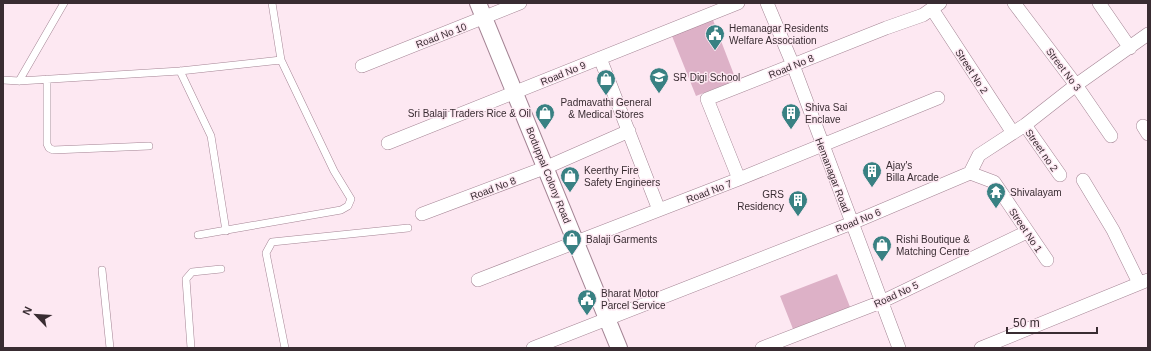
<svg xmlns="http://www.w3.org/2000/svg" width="1151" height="351" viewBox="0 0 1151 351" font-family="Helvetica,sans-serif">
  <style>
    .green { fill: #ddb1c7 }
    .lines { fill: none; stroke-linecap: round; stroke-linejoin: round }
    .service-casing { stroke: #a48494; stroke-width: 8 }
    .minor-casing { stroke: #a48494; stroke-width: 14 }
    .tertiary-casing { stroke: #a48494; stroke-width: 18 }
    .service { stroke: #fff; stroke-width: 7 }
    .minor { stroke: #fff; stroke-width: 13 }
    .tertiary { stroke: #fff; stroke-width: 16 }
    .labels { text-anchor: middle; stroke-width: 3; stroke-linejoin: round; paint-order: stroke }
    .poi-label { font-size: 10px; fill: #392c32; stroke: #fde8f2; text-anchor: start }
    .street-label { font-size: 10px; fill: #392c32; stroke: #fde8f2 }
  </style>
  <rect width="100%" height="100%" fill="#fde8f2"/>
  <path class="green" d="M 713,20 L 736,80 L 696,96 L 672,36 Z
    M 837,274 L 850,307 L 793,329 L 780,296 Z"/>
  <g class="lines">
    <defs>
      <path id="service" d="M 180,71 L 211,136 L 226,231
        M 47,79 L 47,144 L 49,148 L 53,150 L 149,146
        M 3,80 L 19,81 L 180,71 L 281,60
        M 19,81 L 64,3
        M 198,235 L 341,210 L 348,206 L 351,199 L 334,171 L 281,60 L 272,3
        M 102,270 L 110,348
        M 191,348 L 186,279 L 192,272 L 221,269
        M 285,348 L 266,253 L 272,242 L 408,228"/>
      <path id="minor" d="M 767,3 L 793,65 L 899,348
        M 1014,3 L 1076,85 L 1111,136
        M 1099,3 L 1130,48
        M 932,9 L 1013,133
        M 600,58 L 659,210
        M 362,66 L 520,3
        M 1025,125 L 1060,175
        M 1143,126 L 1148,134
        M 388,143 L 738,3
        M 970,173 L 994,182 L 1047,260
        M 739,179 L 707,99 L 886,28 L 923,15 L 940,3
        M 1083,180 L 1113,230 L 1139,283
        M 422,214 L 547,167 L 629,131
        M 478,280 L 739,179 L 938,98
        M 533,348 L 852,223 L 970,173 L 979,155 L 1025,125 L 1076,85 L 1148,34
        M 762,348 L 881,302 L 1027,232
        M 981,348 L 1148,280"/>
      <path id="tertiary" d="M 478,3 L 619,348"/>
    </defs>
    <use href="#service" class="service-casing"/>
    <use href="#minor" class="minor-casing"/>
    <use href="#tertiary" class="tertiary-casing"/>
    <use href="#service" class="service"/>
    <use href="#minor" class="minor"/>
    <use href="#tertiary" class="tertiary"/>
  </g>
  <defs>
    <symbol id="civic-pin" viewBox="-11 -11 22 30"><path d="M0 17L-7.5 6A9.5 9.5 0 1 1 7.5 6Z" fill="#398183" stroke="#fde8f2"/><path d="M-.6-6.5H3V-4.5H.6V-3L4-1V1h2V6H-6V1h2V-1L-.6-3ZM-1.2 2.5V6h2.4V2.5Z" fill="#fff"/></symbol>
    <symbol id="school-pin" viewBox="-11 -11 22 30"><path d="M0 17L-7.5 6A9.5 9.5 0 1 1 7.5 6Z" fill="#398183" stroke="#fde8f2"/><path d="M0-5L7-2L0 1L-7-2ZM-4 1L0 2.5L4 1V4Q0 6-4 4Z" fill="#fff"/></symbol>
    <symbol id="shop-pin" viewBox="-11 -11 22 30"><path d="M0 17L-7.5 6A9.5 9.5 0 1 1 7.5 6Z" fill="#398183" stroke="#fde8f2"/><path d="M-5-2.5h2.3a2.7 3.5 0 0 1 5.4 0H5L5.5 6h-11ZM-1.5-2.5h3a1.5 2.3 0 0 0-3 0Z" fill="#fff"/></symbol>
    <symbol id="building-pin" viewBox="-11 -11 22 30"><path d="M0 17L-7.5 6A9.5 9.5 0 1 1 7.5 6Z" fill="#398183" stroke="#fde8f2"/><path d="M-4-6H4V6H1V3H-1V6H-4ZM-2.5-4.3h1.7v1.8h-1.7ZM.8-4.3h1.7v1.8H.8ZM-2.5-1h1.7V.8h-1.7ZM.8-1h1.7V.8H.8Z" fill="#fff"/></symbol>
    <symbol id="temple-pin" viewBox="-11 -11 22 30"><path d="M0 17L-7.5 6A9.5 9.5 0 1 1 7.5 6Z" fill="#398183" stroke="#fde8f2"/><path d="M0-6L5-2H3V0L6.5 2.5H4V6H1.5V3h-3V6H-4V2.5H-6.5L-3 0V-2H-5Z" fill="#fff"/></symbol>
  </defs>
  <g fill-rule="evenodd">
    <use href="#civic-pin" x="704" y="23" width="22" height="30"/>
    <use href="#school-pin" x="648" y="66" width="22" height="30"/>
    <use href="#shop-pin" x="595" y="68" width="22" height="30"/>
    <use href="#shop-pin" x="534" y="102" width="22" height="30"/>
    <use href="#building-pin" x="780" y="102" width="22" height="30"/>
    <use href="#building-pin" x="861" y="160" width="22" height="30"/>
    <use href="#shop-pin" x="559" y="165" width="22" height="30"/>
    <use href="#temple-pin" x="985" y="181" width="22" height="30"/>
    <use href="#building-pin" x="787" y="189" width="22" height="30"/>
    <use href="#shop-pin" x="561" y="228" width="22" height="30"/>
    <use href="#shop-pin" x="871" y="234" width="22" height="30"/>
    <use href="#civic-pin" x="576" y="288" width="22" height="30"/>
  </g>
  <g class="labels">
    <g class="poi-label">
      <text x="729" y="32">Hemanagar Residents<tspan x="729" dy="12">Welfare Association</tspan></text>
      <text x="673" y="81">SR Digi School</text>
      <text x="606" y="106" text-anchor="middle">Padmavathi General<tspan x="606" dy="12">&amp; Medical Stores</tspan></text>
      <text x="805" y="111">Shiva Sai<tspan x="805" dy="12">Enclave</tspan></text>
      <text x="531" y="117" text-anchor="end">Sri Balaji Traders Rice &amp; Oil</text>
      <text x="886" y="169">Ajay's<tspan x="886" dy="12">Billa Arcade</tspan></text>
      <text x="584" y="174">Keerthy Fire<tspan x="584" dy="12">Safety Engineers</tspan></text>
      <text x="1010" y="196">Shivalayam</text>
      <text x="784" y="198" text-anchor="end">GRS<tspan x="784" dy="12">Residency</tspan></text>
      <text x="586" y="243">Balaji Garments</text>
      <text x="896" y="243">Rishi Boutique &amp;<tspan x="896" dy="12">Matching Centre</tspan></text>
      <text x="601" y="297">Bharat Motor<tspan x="601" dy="12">Parcel Service</tspan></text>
    </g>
    <g class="street-label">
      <text transform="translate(441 35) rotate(-21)" y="4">Road No 10</text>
      <text transform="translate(791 66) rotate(-22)" y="4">Road No 8</text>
      <text transform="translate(1064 69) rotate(53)" y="4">Street No 3</text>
      <text transform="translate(972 71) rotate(57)" y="4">Street No 2</text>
      <text transform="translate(563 73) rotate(-22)" y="4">Road No 9</text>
      <text transform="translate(1042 150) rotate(55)" y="4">Street no 2</text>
      <text transform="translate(549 175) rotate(68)" y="4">Boduppal Colony Road</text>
      <text transform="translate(833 175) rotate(69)" y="4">Hemanagar Road</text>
      <text transform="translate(493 188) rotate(-21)" y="4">Road No 8</text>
      <text transform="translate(709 191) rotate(-21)" y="4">Road No 7</text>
      <text transform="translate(858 220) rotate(-22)" y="4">Road No 6</text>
      <text transform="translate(1026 230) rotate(56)" y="4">Street No 1</text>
      <text transform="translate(896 294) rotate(-25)" y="4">Road No 5</text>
    </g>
  </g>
  <rect width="1151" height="351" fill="none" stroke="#392c32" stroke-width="8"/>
  <g transform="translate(36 315) rotate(295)" stroke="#fde8f2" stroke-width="3" paint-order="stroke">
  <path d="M0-3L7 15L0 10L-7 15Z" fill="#392c32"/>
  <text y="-6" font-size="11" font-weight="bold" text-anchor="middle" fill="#392c32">N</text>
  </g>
  <path d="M1007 327v6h90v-6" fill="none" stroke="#392c32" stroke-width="2"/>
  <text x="1013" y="327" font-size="12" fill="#392c32" stroke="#fde8f2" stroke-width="3" paint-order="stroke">50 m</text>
</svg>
